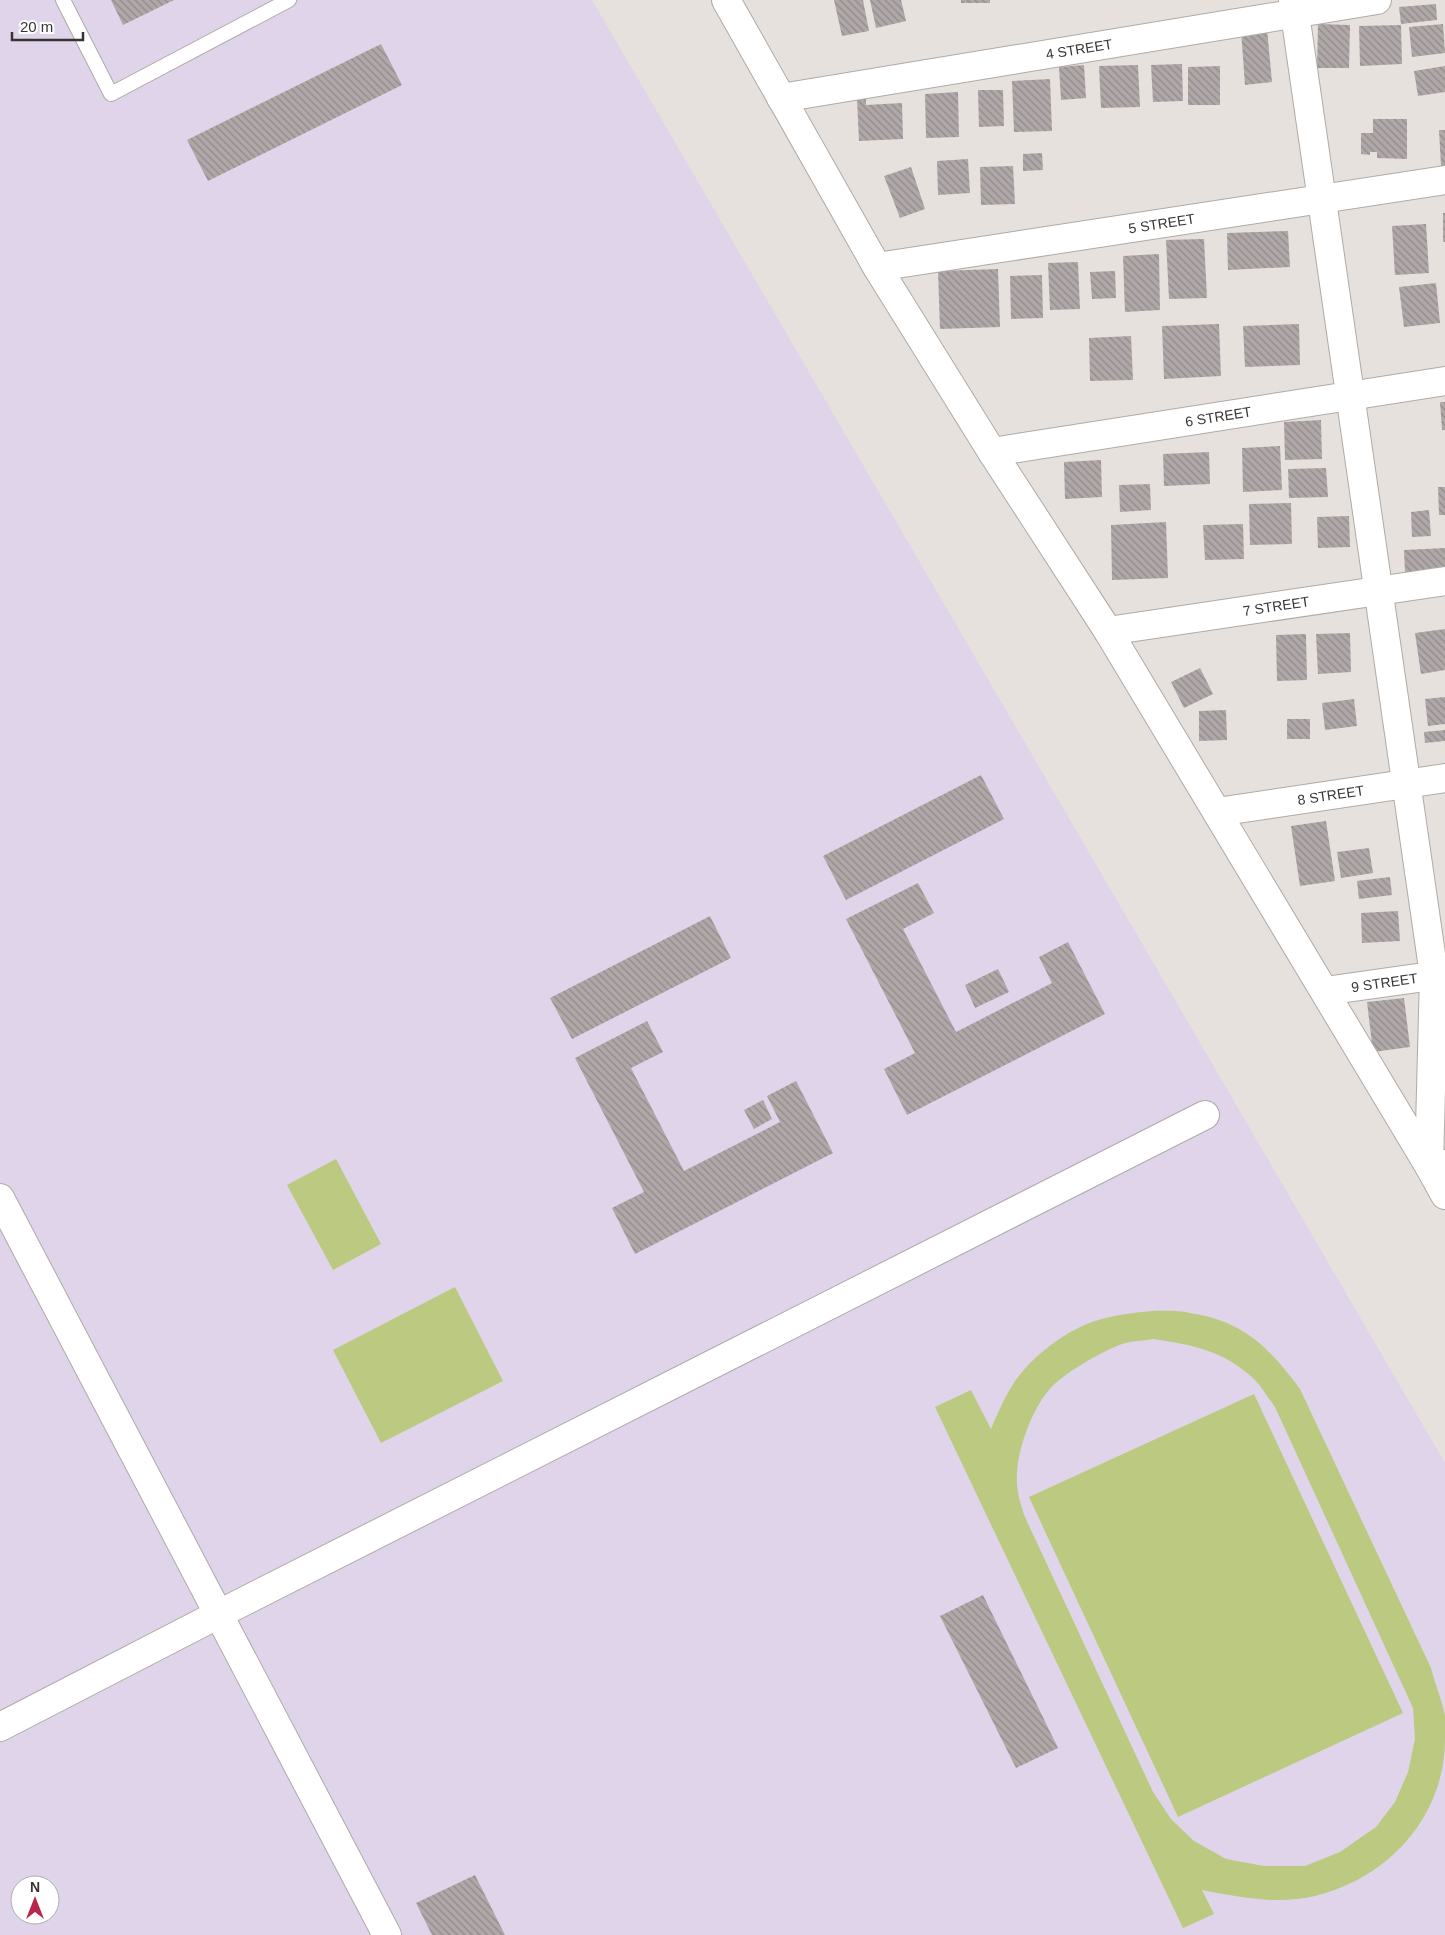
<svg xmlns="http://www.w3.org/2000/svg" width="1445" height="1935" viewBox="0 0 1445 1935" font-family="Helvetica,sans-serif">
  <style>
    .education { fill: #dfd4e9; fill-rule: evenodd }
    .green { fill: #bbca80; fill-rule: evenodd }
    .building { fill: url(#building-back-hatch) }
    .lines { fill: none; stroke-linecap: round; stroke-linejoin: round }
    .service-casing { stroke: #b0aaa6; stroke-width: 16 }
    .minor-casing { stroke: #b0aaa6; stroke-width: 30 }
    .service { stroke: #fff; stroke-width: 14 }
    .minor { stroke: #fff; stroke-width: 28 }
    .labels { text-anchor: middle; stroke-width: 4; stroke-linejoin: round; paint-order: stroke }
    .street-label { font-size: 14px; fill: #373433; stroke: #fff }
  </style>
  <defs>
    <pattern id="building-back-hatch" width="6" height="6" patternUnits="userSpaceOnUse" patternTransform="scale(1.25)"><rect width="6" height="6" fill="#b0a8a8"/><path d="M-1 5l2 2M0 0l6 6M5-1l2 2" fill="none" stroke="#908a89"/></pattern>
  </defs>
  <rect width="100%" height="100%" fill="#e7e1dd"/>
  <path class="education" d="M 0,0 L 592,0 L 1445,1463 L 1445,1935 L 0,1935 ZM 20,1885 L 50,1885 L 50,1915 L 20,1915 Z"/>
  <path class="green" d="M 336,1159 L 381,1244 L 333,1270 L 287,1185 Z
    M 455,1287 L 503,1381 L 381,1443 L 333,1350 Z
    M 1152,1311 C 1164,1311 1178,1310 1190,1313 C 1243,1321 1269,1347 1300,1389 L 1431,1668 C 1435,1684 1442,1700 1445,1716 C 1445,1723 1445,1731 1445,1739 C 1445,1816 1389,1878 1315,1896 C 1278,1905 1238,1897 1202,1890 L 1214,1914 L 1183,1928 L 935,1407 L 971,1390 L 991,1429 C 998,1413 1005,1396 1015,1381 C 1034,1355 1065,1331 1095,1321 C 1113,1315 1132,1313 1152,1311 ZM 1153,1339 C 1193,1345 1223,1350 1254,1379 C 1262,1387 1268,1398 1275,1407 L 1413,1708 L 1415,1739 L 1408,1772 L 1395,1802 L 1376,1827 L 1340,1852 L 1305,1866 L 1264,1866 L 1226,1859 L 1194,1841 L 1171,1819 L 1153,1792 L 1024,1515 C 1022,1507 1019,1500 1018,1492 C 1012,1463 1029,1414 1048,1391 C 1060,1375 1100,1353 1119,1345 C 1129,1341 1142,1341 1153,1339 Z
    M 1254,1394 L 1403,1713 L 1178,1817 L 1029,1497 Z"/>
  <path class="building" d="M 111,0 L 174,0 L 123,25 Z
    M 834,0 L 863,0 L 869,31 L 842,36 Z
    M 870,0 L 901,0 L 906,21 L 876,28 Z
    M 961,0 L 990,0 L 990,3 L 961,3 Z
    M 1436,4 L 1437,20 L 1401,24 L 1399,7 Z
    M 1318,24 L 1350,25 L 1349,68 L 1317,68 Z
    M 1443,24 L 1445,53 L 1412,57 L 1409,27 Z
    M 1401,25 L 1402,64 L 1360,66 L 1359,26 Z
    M 1267,29 L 1272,82 L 1245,85 L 1241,31 Z
    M 381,44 L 402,85 L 208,181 L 187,140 Z
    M 1182,64 L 1183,101 L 1153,102 L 1151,65 Z
    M 1084,65 L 1086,98 L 1061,100 L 1059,67 Z
    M 1138,65 L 1140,107 L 1101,108 L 1099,66 Z
    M 1220,66 L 1220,105 L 1188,105 L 1188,67 Z
    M 1445,66 L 1445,92 L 1418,96 L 1414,71 Z
    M 1050,79 L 1052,131 L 1014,132 L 1012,81 Z
    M 978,90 L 1003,90 L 1004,126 L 979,127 Z
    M 958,92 L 959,137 L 926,138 L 925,94 Z
    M 857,99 L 866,99 L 866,105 L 902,103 L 903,139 L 859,141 Z
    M 1373,119 L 1407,119 L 1407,159 L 1377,158 L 1377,152 L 1370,152 L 1370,155 L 1361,154 L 1361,133 L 1373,133 Z
    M 1439,130 L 1445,130 L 1445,166 L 1441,166 Z
    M 1042,153 L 1043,170 L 1023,171 L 1023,154 Z
    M 968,159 L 970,193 L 938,195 L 937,161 Z
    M 1013,166 L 1015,204 L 981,205 L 980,167 Z
    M 911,167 L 925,209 L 900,218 L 884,176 Z
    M 1443,213 L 1445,213 L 1445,242 L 1443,242 Z
    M 1426,224 L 1429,273 L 1395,275 L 1392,226 Z
    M 1288,231 L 1290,267 L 1228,270 L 1227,233 Z
    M 1204,239 L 1207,298 L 1169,299 L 1166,240 Z
    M 1159,254 L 1160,310 L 1125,312 L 1123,256 Z
    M 1078,262 L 1080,309 L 1050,310 L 1048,263 Z
    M 998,269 L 1000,327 L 940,329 L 938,271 Z
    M 1115,271 L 1116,298 L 1092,299 L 1090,272 Z
    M 1042,275 L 1043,318 L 1011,319 L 1010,276 Z
    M 1436,283 L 1440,323 L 1404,327 L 1399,287 Z
    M 1219,324 L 1221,376 L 1164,379 L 1162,326 Z
    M 1299,324 L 1300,365 L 1245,367 L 1243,326 Z
    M 1131,336 L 1133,380 L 1090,381 L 1089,338 Z
    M 1440,402 L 1445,402 L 1445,430 L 1442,430 Z
    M 1321,420 L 1322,459 L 1285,460 L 1284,422 Z
    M 1280,446 L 1282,490 L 1243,492 L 1242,448 Z
    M 1209,452 L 1210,484 L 1164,486 L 1163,454 Z
    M 1101,460 L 1102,497 L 1065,499 L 1064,462 Z
    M 1326,468 L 1328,497 L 1289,498 L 1288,469 Z
    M 1150,484 L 1151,510 L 1120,512 L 1119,485 Z
    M 1438,487 L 1445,487 L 1445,515 L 1439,515 Z
    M 1291,503 L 1292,544 L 1250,545 L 1249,504 Z
    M 1429,510 L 1431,536 L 1412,537 L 1411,512 Z
    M 1349,516 L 1350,547 L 1318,548 L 1317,517 Z
    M 1166,522 L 1168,578 L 1112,580 L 1111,525 Z
    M 1243,524 L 1244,559 L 1205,560 L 1203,525 Z
    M 1445,548 L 1445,571 L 1405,573 L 1404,550 Z
    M 1445,629 L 1445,670 L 1421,674 L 1415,633 Z
    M 1350,633 L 1351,672 L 1318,674 L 1316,634 Z
    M 1306,634 L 1307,680 L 1277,681 L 1276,635 Z
    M 1200,668 L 1213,694 L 1184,708 L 1171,682 Z
    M 1445,697 L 1445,724 L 1428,726 L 1425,699 Z
    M 1354,699 L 1357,726 L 1325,730 L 1322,703 Z
    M 1226,710 L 1227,740 L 1199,741 L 1199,711 Z
    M 1287,719 L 1310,719 L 1310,739 L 1287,739 Z
    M 1445,730 L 1445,741 L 1425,743 L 1424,732 Z
    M 981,775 L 1004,819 L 846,900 L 823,856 Z
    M 1326,821 L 1335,881 L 1300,886 L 1291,826 Z
    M 1369,848 L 1373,873 L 1341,878 L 1337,852 Z
    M 1390,877 L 1392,895 L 1359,899 L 1357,881 Z
    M 918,883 L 934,913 L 903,929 L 956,1032 L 1052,983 L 1039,957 L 1068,942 L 1105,1014 L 907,1115 L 884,1069 L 915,1053 L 846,919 Z
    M 1398,911 L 1400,941 L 1362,943 L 1361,913 Z
    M 710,916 L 731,958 L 572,1039 L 550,998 Z
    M 998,969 L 1009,992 L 975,1008 L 965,985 Z
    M 1404,998 L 1410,1047 L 1373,1052 L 1367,1002 Z
    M 647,1021 L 663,1052 L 631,1068 L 684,1171 L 780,1122 L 767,1096 L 796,1081 L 833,1153 L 635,1254 L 612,1208 L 644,1192 L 575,1058 Z
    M 763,1100 L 772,1119 L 754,1129 L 744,1110 Z
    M 983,1595 L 1058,1748 L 1016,1768 L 940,1616 Z
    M 475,1875 L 505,1935 L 432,1935 L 416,1903 Z"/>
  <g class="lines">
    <defs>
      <path id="service" d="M 63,0 L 111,94 L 289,0"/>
      <g id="minor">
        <path d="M 726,0 L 877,267 L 992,452 L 1108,631 L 1429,1166 L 1445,1164"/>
        <path d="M 1293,0 L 1434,975 L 1429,1166 L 1445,1195"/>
        <path id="s1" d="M 781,98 L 1377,0"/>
        <path id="s2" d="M 877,267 L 1445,180"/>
        <path id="s3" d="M 992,452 L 1445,381"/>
        <path id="s4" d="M 1108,631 L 1445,581"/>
        <path id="s5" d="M 1217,812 L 1445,778"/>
        <path id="s6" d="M 1325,991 L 1445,974"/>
        <path d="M 0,1198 L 387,1935"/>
        <path d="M 0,1727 L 219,1614 L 1205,1115"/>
      </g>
    </defs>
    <use href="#service" class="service-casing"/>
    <use href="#minor" class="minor-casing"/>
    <use href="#service" class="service"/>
    <use href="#minor" class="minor"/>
  </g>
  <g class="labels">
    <g class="street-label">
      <text dy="5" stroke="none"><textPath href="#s1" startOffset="302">4 STREET</textPath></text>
      <text dy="5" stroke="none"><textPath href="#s2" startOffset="288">5 STREET</textPath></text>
      <text dy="5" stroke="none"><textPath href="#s3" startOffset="229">6 STREET</textPath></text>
      <text dy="5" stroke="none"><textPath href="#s4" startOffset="170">7 STREET</textPath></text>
      <text dy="5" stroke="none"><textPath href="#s5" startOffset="115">8 STREET</textPath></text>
      <text dy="5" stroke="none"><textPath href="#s6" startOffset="60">9 STREET</textPath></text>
    </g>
  </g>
  <g transform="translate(35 1900)"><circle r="24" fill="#ffffff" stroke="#afaead"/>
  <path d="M0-4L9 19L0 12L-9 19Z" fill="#b8274a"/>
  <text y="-8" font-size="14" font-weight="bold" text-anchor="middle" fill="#373433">N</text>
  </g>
  <path d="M12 32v8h71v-8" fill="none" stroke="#373433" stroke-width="2.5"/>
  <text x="20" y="32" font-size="15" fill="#373433" stroke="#ffffff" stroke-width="4" paint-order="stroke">20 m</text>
</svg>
